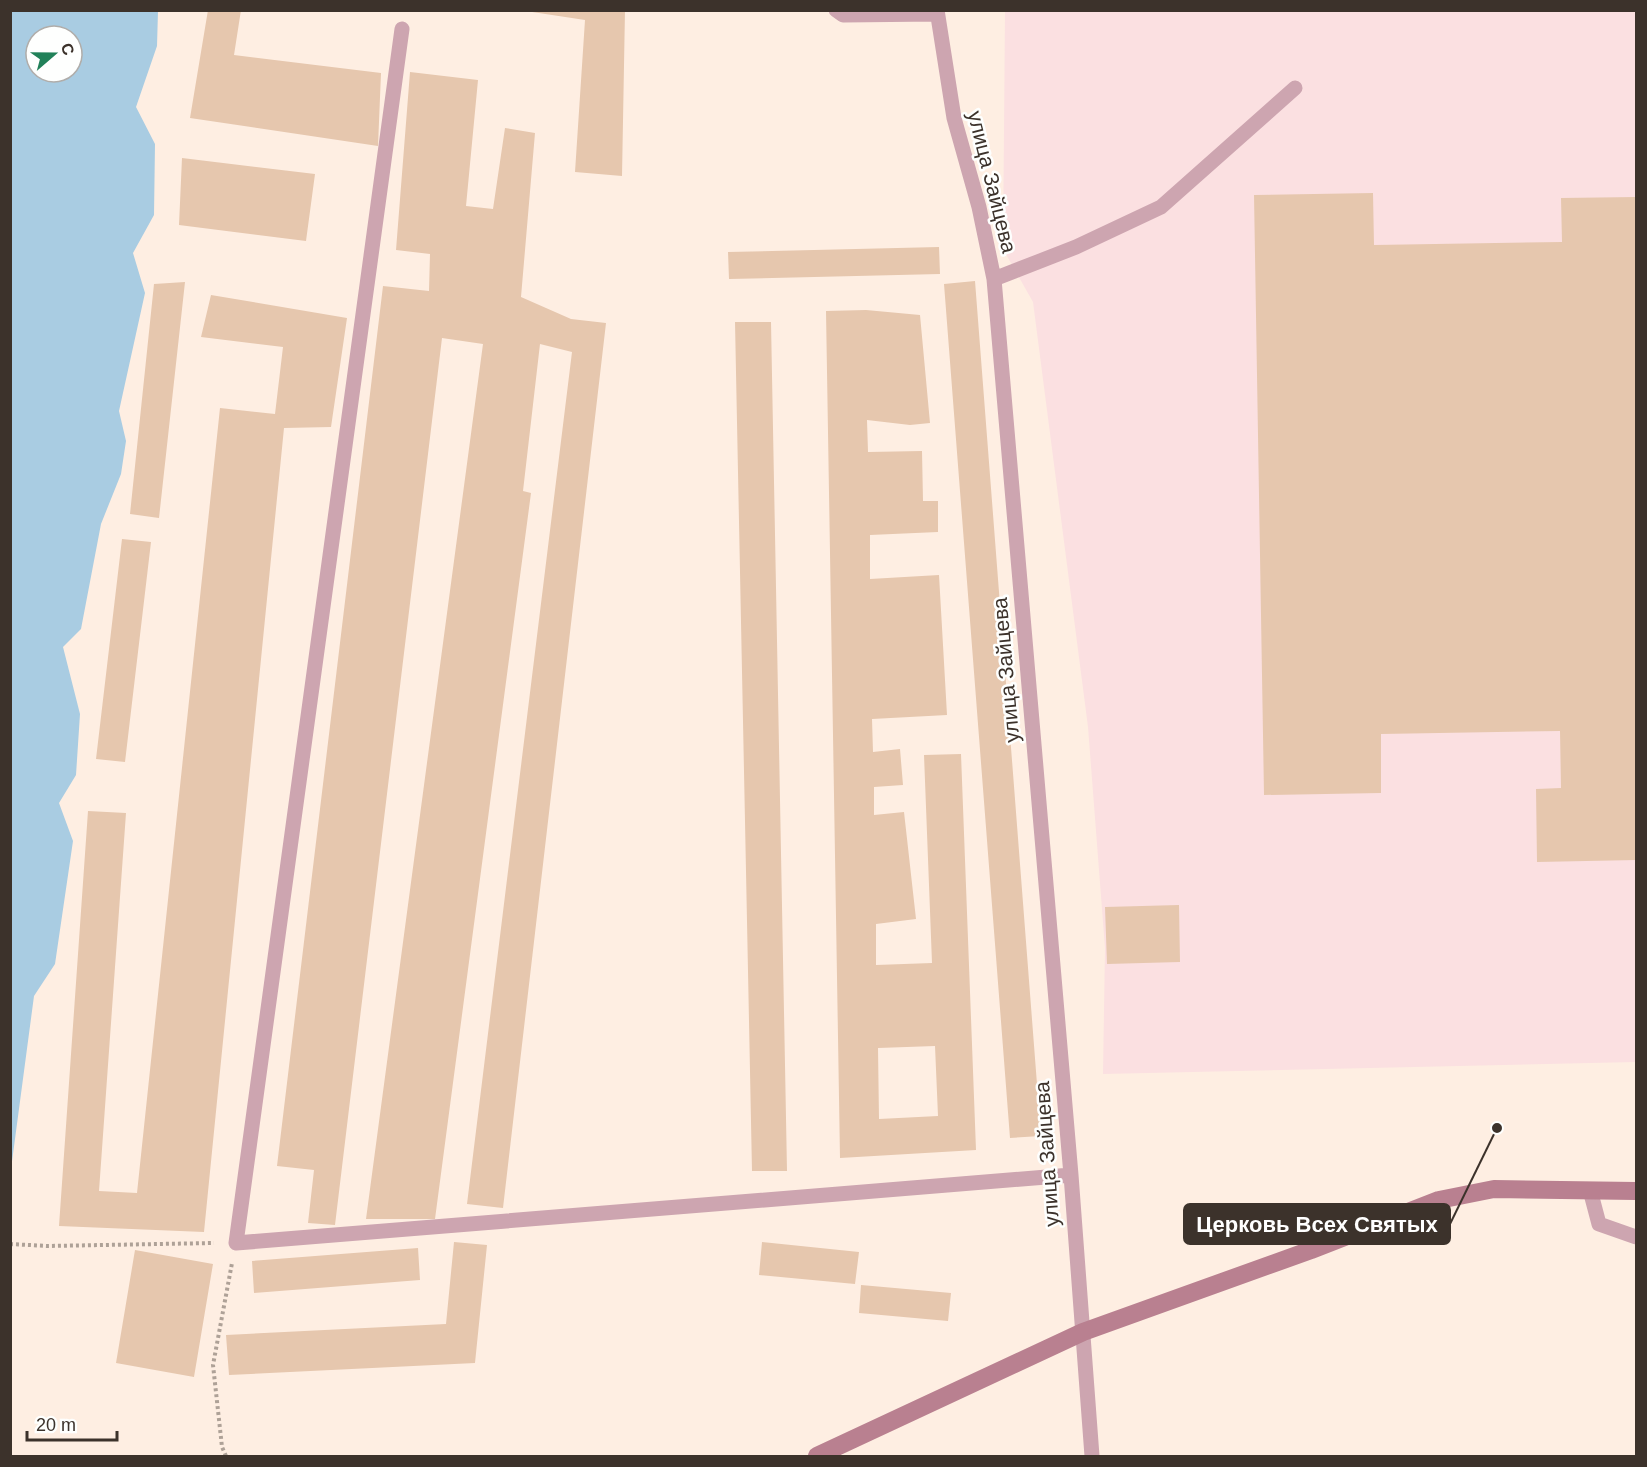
<svg xmlns="http://www.w3.org/2000/svg" width="1647" height="1467" viewBox="0 0 1647 1467" font-family="Arial,sans-serif">
  <style>
    .industrial { fill: #fbe0e1 }
    .water { fill: #a9cce2; fill-rule: evenodd }
    .building { fill: #e6c7ae; fill-rule: evenodd }
    .lines { fill: none; stroke-linecap: round; stroke-linejoin: round }
    .path { stroke: #aea197; stroke-width: 4; stroke-dasharray: 3 3; stroke-linecap: butt }
    .lane { stroke: #cda5b0; stroke-width: 15 }
    .secondary { stroke: #b98090; stroke-width: 18 }
    .labels { text-anchor: middle; stroke-width: 5; stroke-linejoin: round; paint-order: stroke }
    .street-label { font-size: 21px; fill: #3c322b; stroke: #fefffe }
    .leader { fill: none; stroke: #3c322b; stroke-width: 2 }
    .callout-dot { fill: #3c322b; stroke: #fefffe; stroke-width: 2 }
    .callout { fill: #3c322b; stroke: #3c322b; stroke-width: 2 }
    .callout-label { font-size: 22px; text-anchor: middle; font-weight: bold; fill: #fff }
  </style>
  <rect width="100%" height="100%" fill="#feeee2"/>
  <path class="industrial" d="M 1005,11 L 1636,11 L 1636,1062 L 1103,1074 L 1105,948 L 1088,727 L 1033,302 L 1003,249 Z"/>
  <path class="water" d="M 11,10 L 158,11 L 157,46 L 136,107 L 155,144 L 154,215 L 133,253 L 145,293 L 119,411 L 126,441 L 121,474 L 101,524 L 81,629 L 63,647 L 80,714 L 76,775 L 59,803 L 73,841 L 55,964 L 34,996 L 11,1169 ZM 36,36 L 72,36 L 72,72 L 36,72 Z"/>
  <path class="building" d="M 208,10 L 241,10 L 234,55 L 381,73 L 378,146 L 190,118 Z
    M 519,10 L 625,10 L 622,176 L 575,172 L 585,20 Z
    M 410,72 L 478,80 L 466,206 L 493,209 L 505,128 L 535,133 L 521,297 L 571,319 L 606,323 L 503,1208 L 467,1204 L 572,352 L 540,344 L 523,491 L 531,493 L 435,1219 L 366,1219 L 483,344 L 442,338 L 335,1225 L 308,1223 L 314,1170 L 277,1166 L 383,286 L 429,291 L 430,254 L 396,250 Z
    M 182,158 L 315,174 L 306,241 L 179,225 Z
    M 1373,193 L 1374,245 L 1562,242 L 1561,198 L 1636,197 L 1636,860 L 1537,862 L 1536,789 L 1561,788 L 1560,731 L 1381,734 L 1381,793 L 1264,795 L 1254,195 Z
    M 939,247 L 940,274 L 729,279 L 728,252 Z
    M 975,281 L 1041,1136 L 1010,1138 L 944,284 Z
    M 185,282 L 159,518 L 130,514 L 154,284 Z
    M 211,295 L 347,318 L 331,427 L 284,428 L 204,1232 L 59,1226 L 88,811 L 126,813 L 99,1191 L 137,1193 L 220,408 L 275,414 L 283,347 L 201,337 Z
    M 866,310 L 920,315 L 930,423 L 910,425 L 867,420 L 868,452 L 922,451 L 923,501 L 938,501 L 938,532 L 870,535 L 870,579 L 939,575 L 947,715 L 872,719 L 873,752 L 900,749 L 903,785 L 874,787 L 874,815 L 904,812 L 916,919 L 876,924 L 876,965 L 932,963 L 924,755 L 961,754 L 976,1150 L 840,1158 L 826,311 ZM 935,1046 L 938,1116 L 879,1119 L 878,1048 Z
    M 735,322 L 771,322 L 787,1171 L 752,1171 Z
    M 122,539 L 151,542 L 125,762 L 96,759 Z
    M 1179,905 L 1180,962 L 1107,964 L 1105,907 Z
    M 454,1242 L 487,1245 L 475,1363 L 229,1375 L 226,1335 L 446,1324 Z
    M 762,1242 L 859,1252 L 855,1284 L 759,1275 Z
    M 418,1248 L 420,1280 L 254,1293 L 252,1261 Z
    M 135,1250 L 213,1264 L 194,1377 L 116,1363 Z
    M 861,1285 L 951,1293 L 948,1321 L 859,1313 Z"/>
  <g class="lines">
    <path class="path" d="M 10,1244 L 48,1246 L 214,1243
      M 226,1456 L 222,1447 L 213,1365 L 232,1263"/>
    <path class="lane" d="M 836,10 L 843,15 L 937,14
      M 937,10 L 954,118 L 979,207 L 994,279 L 1071,1175 L 1092,1456
      M 402,29 L 236,1243 L 1071,1175
      M 994,279 L 1076,247 L 1161,207 L 1295,88
      M 1590,1190 L 1599,1224 L 1636,1237"/>
    <path class="secondary" d="M 817,1456 L 1083,1332 L 1311,1250 L 1439,1200 L 1494,1189 L 1636,1191"/>
  </g>
  <g class="labels">
    <g class="street-label">
      <text transform="translate(992 182) rotate(76)" y="7">улица Зайцева</text>
      <text transform="translate(1006 670) rotate(-95)" y="7">улица Зайцева</text>
      <text transform="translate(1047 1154) rotate(-94)" y="7">улица Зайцева</text>
    </g>
  </g>
  <path class="leader" d="M1497 1128L1450 1224"/>
  <circle class="callout-dot" cx="1497" cy="1128" r="6"/>
  <rect class="callout" x="1184" y="1204" width="266" height="40" rx="6"/>
  <g class="callout-label">
    <text x="1317" y="1232">Церковь Всех Святых</text>
  </g>
  <rect width="1647" height="1467" fill="none" stroke="#3c322b" stroke-width="24"/>
  <g transform="translate(54 54) rotate(70)"><circle r="28" fill="#fefffe" stroke="#b0adaa" stroke-width="1.5"/>
  <path d="M0-4.5L10 22L0 15L-10 22Z" fill="#218159"/>
  <text y="-9" font-size="16" font-weight="bold" text-anchor="middle" fill="#3c322b">С</text>
  </g>
  <path d="M27 1431v9h90v-9" fill="none" stroke="#3c322b" stroke-width="3"/>
  <text x="36" y="1431" font-size="18" fill="#3c322b" stroke="#fefffe" stroke-width="4.5" paint-order="stroke">20 m</text>
</svg>
